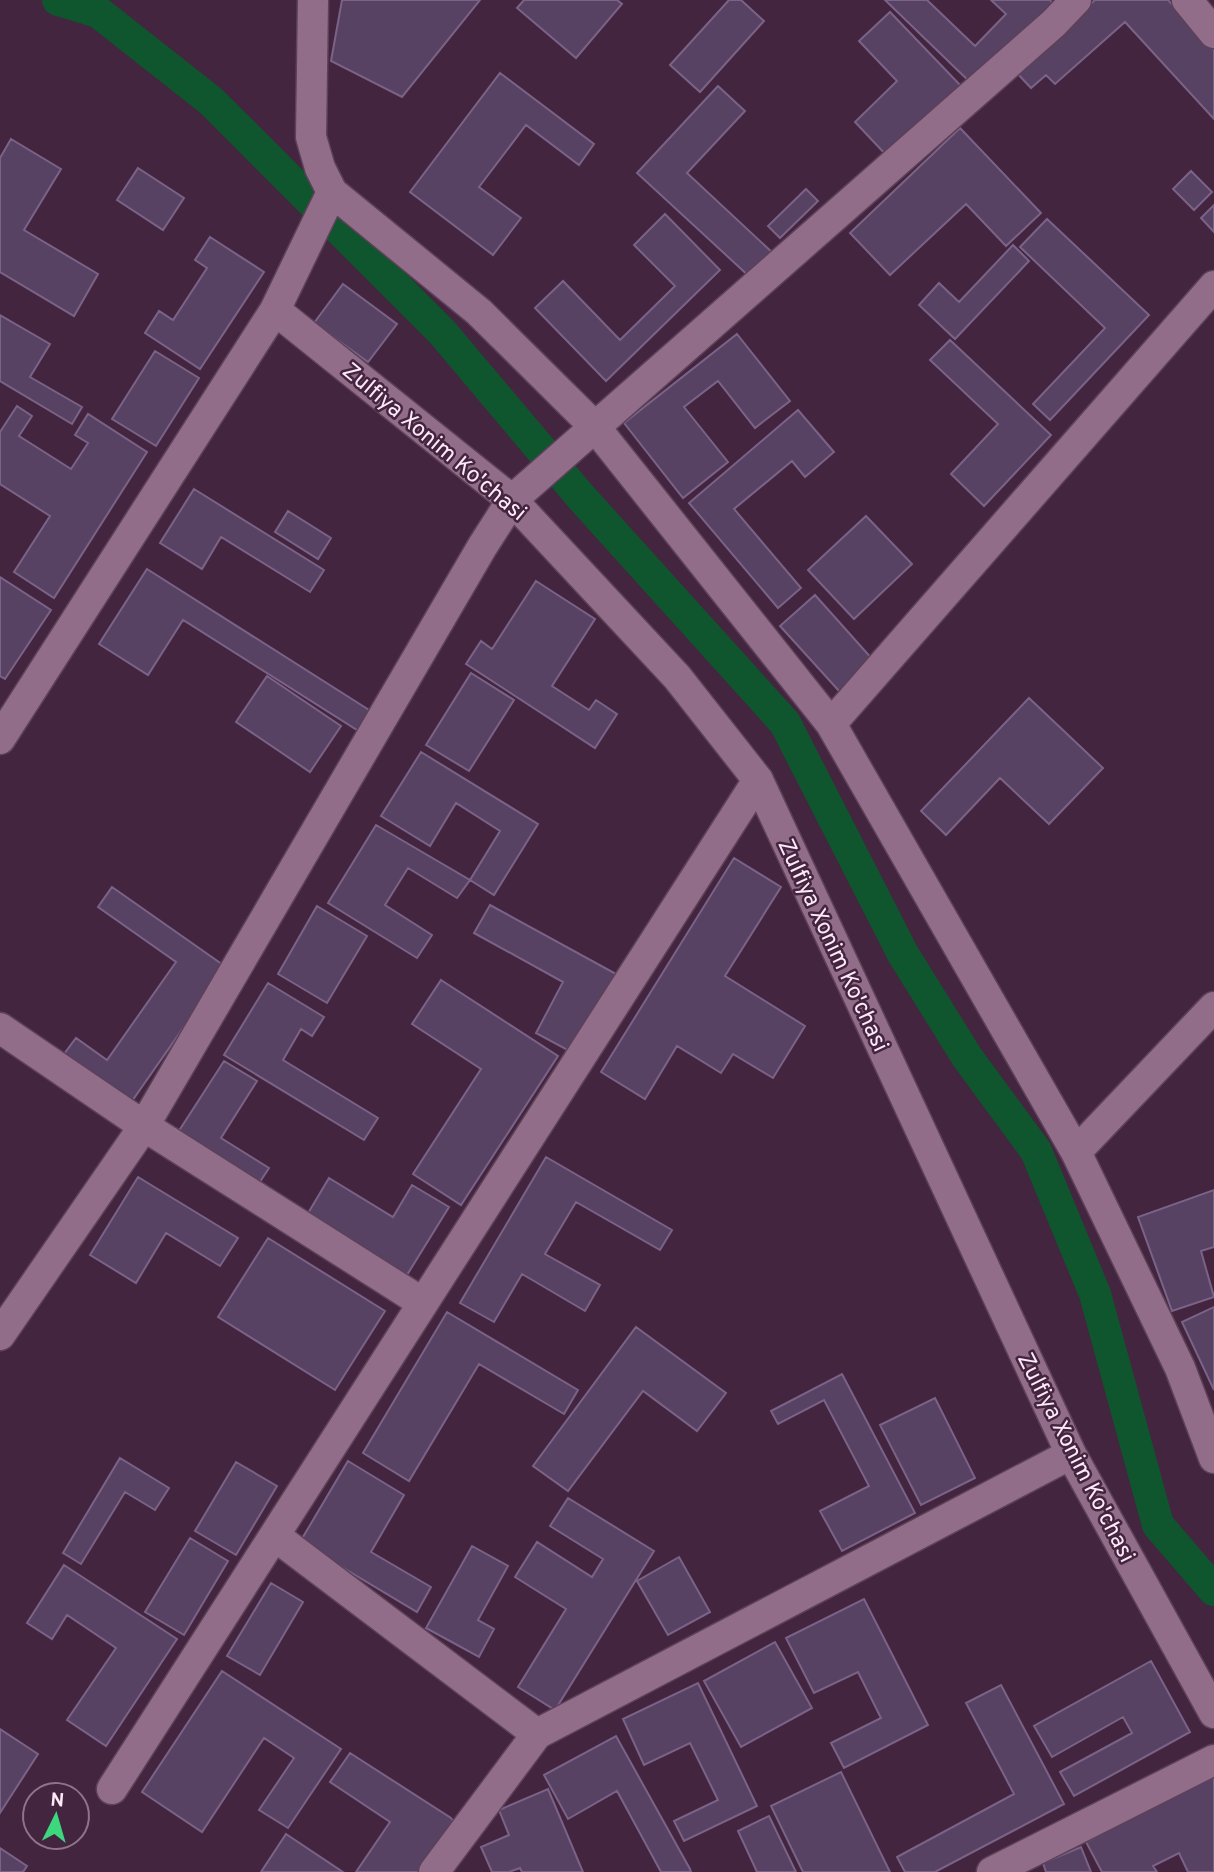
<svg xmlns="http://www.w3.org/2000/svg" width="1214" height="1872" viewBox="0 0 1214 1872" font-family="Overpass,sans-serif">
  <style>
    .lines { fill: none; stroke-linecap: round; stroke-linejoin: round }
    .canal { stroke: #0f552d; stroke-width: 32 }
    .building { fill: #584264; stroke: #7a6387; stroke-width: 2 }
    .minor-casing { stroke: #5c4158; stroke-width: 33 }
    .minor { stroke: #916d8a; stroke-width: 30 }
    .labels { text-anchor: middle; stroke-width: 5; stroke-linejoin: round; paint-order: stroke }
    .street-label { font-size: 23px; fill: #fee9f9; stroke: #44253f }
  </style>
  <rect width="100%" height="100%" fill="#44253f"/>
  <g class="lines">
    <path class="canal" d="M 58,0 L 98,12 L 211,101 L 442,332 L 581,497 L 785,723 L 903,954 L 967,1057 L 1036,1151 L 1095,1294 L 1158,1525 L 1214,1590"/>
  </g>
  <path class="building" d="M 342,0 L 480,0 L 402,97 L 331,61 Z
    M 524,0 L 617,0 L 622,4 L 576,58 L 517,8 Z
    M 729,0 L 741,0 L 764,21 L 700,92 L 670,65 Z
    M 885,0 L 927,0 L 975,46 L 1006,14 L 991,0 L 1050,0 L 1053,4 L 974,86 Z
    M 1095,0 L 1168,0 L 1214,50 L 1214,119 L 1125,22 L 1055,84 L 1046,75 L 1031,88 L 1016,72 Z
    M 890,12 L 962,87 L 888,157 L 855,122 L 897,81 L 859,41 Z
    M 500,73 L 594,144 L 579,165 L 526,125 L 479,187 L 521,218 L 493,255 L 410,192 Z
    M 718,86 L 745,111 L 687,173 L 775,255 L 752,279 L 637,173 Z
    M 960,128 L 1041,213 L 1006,246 L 966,204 L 890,275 L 850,233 Z
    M 11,139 L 61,169 L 24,230 L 98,274 L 74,316 L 0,272 L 0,158 Z
    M 138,168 L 184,198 L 163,230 L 117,200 Z
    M 1191,171 L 1212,192 L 1194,210 L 1173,189 Z
    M 806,189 L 818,201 L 780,238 L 768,226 Z
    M 1214,205 L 1214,232 L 1201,218 Z
    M 665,214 L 720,270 L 606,381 L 535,308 L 563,281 L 620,340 L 675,286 L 634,245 Z
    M 1047,219 L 1149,315 L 1050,420 L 1033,404 L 1105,328 L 1020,247 Z
    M 210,237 L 264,272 L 200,369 L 145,333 L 159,311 L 173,320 L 207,268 L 195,260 Z
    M 1013,245 L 1029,261 L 955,339 L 919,305 L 939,283 L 959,302 Z
    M 343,284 L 397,324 L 368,362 L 314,323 Z
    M 0,315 L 50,344 L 30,377 L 82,407 L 72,424 L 0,381 Z
    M 737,334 L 790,401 L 755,428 L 718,381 L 684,407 L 728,462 L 683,498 L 624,423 Z
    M 950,340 L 1051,435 L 984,506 L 951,474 L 998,424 L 930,360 Z
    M 155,351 L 199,378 L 156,446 L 112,419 Z
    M 17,406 L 32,416 L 19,436 L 71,469 L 88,443 L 75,435 L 88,414 L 147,452 L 54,598 L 14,572 L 50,516 L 0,484 L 0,432 Z
    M 798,410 L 834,452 L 805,477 L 792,461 L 734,509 L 801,588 L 778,608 L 689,503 Z
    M 194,489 L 324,570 L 310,592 L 221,537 L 202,569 L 160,543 Z
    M 288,511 L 331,538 L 318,559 L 275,532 Z
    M 866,516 L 912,564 L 854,619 L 808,570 Z
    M 147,569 L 377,715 L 365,735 L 183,620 L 148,675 L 99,644 Z
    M 0,577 L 51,610 L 5,679 L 0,676 Z
    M 536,581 L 595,619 L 552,686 L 589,710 L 596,700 L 617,714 L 595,748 L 466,664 L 481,641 L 492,649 Z
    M 815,595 L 874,661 L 840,692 L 780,626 Z
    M 471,673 L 514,700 L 469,771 L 426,745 Z
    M 267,676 L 341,726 L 310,772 L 236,722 Z
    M 1029,698 L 1103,768 L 1049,824 L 1000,778 L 946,835 L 921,811 Z
    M 421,752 L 538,824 L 494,895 L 470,880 L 500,831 L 456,803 L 430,846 L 381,816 Z
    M 376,825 L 470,880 L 457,898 L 408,868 L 385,905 L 432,935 L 417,958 L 328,903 Z
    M 734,858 L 781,887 L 725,976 L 805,1026 L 773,1078 L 733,1054 L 721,1073 L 677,1046 L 645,1099 L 601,1072 Z
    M 112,887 L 226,967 L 132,1101 L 64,1054 L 76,1038 L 107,1060 L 176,962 L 98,907 Z
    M 490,905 L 616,974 L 573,1053 L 536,1033 L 563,982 L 474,933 Z
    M 317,906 L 367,936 L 327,1003 L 278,974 Z
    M 441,980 L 558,1056 L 461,1205 L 413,1174 L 481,1069 L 412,1024 Z
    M 268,983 L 324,1017 L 312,1036 L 301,1029 L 283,1060 L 378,1118 L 364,1140 L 224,1055 Z
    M 224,1061 L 257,1081 L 221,1138 L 269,1168 L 256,1188 L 175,1137 Z
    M 546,1157 L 672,1230 L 660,1250 L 576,1202 L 545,1254 L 600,1285 L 585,1311 L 522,1274 L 494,1322 L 460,1303 Z
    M 138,1177 L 238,1238 L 220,1266 L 166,1233 L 136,1283 L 90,1255 Z
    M 329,1178 L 393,1217 L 412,1185 L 449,1207 L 407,1275 L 307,1215 Z
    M 1214,1190 L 1214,1247 L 1201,1251 L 1214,1297 L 1172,1311 L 1138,1217 Z
    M 268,1238 L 385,1311 L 335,1390 L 218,1317 Z
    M 1214,1307 L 1214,1390 L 1182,1322 Z
    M 447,1312 L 578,1390 L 564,1414 L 479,1364 L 409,1481 L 363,1453 Z
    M 636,1327 L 726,1393 L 697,1431 L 643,1391 L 568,1491 L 533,1466 Z
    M 842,1374 L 915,1513 L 842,1551 L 820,1511 L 869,1486 L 824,1400 L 778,1424 L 771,1411 Z
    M 935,1398 L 975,1478 L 921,1505 L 880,1425 Z
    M 120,1458 L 169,1488 L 155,1510 L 125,1492 L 81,1564 L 63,1553 Z
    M 348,1461 L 404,1495 L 371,1552 L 431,1587 L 417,1612 L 300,1542 Z
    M 236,1462 L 277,1486 L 236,1555 L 195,1531 Z
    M 568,1498 L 654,1551 L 555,1710 L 518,1687 L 566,1609 L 515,1577 L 537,1542 L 592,1577 L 603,1559 L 550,1526 Z
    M 190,1538 L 228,1561 L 184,1635 L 145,1612 Z
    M 472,1546 L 508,1566 L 478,1620 L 494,1629 L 479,1657 L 426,1628 Z
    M 679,1557 L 710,1612 L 668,1635 L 637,1581 Z
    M 64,1565 L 177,1639 L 106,1746 L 67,1720 L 116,1648 L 67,1615 L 52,1639 L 27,1623 Z
    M 271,1583 L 303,1602 L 260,1675 L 227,1656 Z
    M 864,1599 L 928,1725 L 844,1768 L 831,1743 L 881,1718 L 858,1672 L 814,1693 L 786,1638 Z
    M 775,1642 L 812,1708 L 741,1747 L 704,1681 Z
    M 1151,1661 L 1190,1732 L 1074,1796 L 1060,1772 L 1132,1733 L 1123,1717 L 1052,1757 L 1034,1726 Z
    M 222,1671 L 341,1749 L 288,1828 L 259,1810 L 294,1758 L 264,1738 L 202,1832 L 142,1792 Z
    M 698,1683 L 757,1806 L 684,1841 L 674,1821 L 718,1800 L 690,1743 L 644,1765 L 623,1719 Z
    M 1001,1685 L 1064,1804 L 935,1872 L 905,1872 L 897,1857 L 1014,1794 L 966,1703 Z
    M 0,1729 L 38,1754 L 0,1813 Z
    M 616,1736 L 690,1869 L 691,1872 L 661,1872 L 617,1791 L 568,1819 L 544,1775 Z
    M 350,1753 L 451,1818 L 454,1823 L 421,1872 L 356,1872 L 390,1822 L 330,1782 Z
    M 841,1772 L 890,1872 L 803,1872 L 771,1806 Z
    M 1214,1774 L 1214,1872 L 1188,1872 L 1179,1853 L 1153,1866 L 1157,1872 L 1102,1872 L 1086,1842 Z
    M 548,1789 L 583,1872 L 522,1872 L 520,1868 L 509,1872 L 492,1872 L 481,1847 L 509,1835 L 499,1810 Z
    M 769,1816 L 796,1872 L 757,1872 L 738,1831 Z
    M 286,1834 L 343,1872 L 261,1872 Z
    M 1081,1847 L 1091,1872 L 1046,1872 L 1043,1863 Z
    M 0,1848 L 27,1866 L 23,1872 L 0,1872 Z"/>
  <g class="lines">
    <defs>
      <path id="minor" d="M 313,0 L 311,137 L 320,168 L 332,192 L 479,312 L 595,427 L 831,724 L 1076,1152 L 1180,1368 L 1214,1458
        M 1187,0 L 1214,33
        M 275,310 L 512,500 L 677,677 L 758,780 L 1071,1454 L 1214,1713
        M 831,724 L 1214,286
        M 0,739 L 275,310 L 332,192
        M 0,1028 L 144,1126 L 482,547 L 512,500 L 1054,23 L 1076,0
        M 1076,1152 L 1214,1007
        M 0,1335 L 144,1126 L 423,1303
        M 275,1536 L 537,1734
        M 112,1789 L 758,780
        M 434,1872 L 537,1734 L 1071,1454
        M 992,1872 L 1214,1760"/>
    </defs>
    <use href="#minor" class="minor-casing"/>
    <use href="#minor" class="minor"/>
  </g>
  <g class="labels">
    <g class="street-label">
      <text transform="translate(435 441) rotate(40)" y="8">Zulfiya Xonim Ko'chasi</text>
      <text transform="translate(834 945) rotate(65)" y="8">Zulfiya Xonim Ko'chasi</text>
      <text transform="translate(1077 1457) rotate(63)" y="8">Zulfiya Xonim Ko'chasi</text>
    </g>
  </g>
  <g transform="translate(56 1816) rotate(5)"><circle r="33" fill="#44253f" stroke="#8e7389" stroke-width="2"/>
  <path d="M0-5L12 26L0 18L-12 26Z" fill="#3dd77e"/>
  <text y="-10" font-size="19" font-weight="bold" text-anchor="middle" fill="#fee9f9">N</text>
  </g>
</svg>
